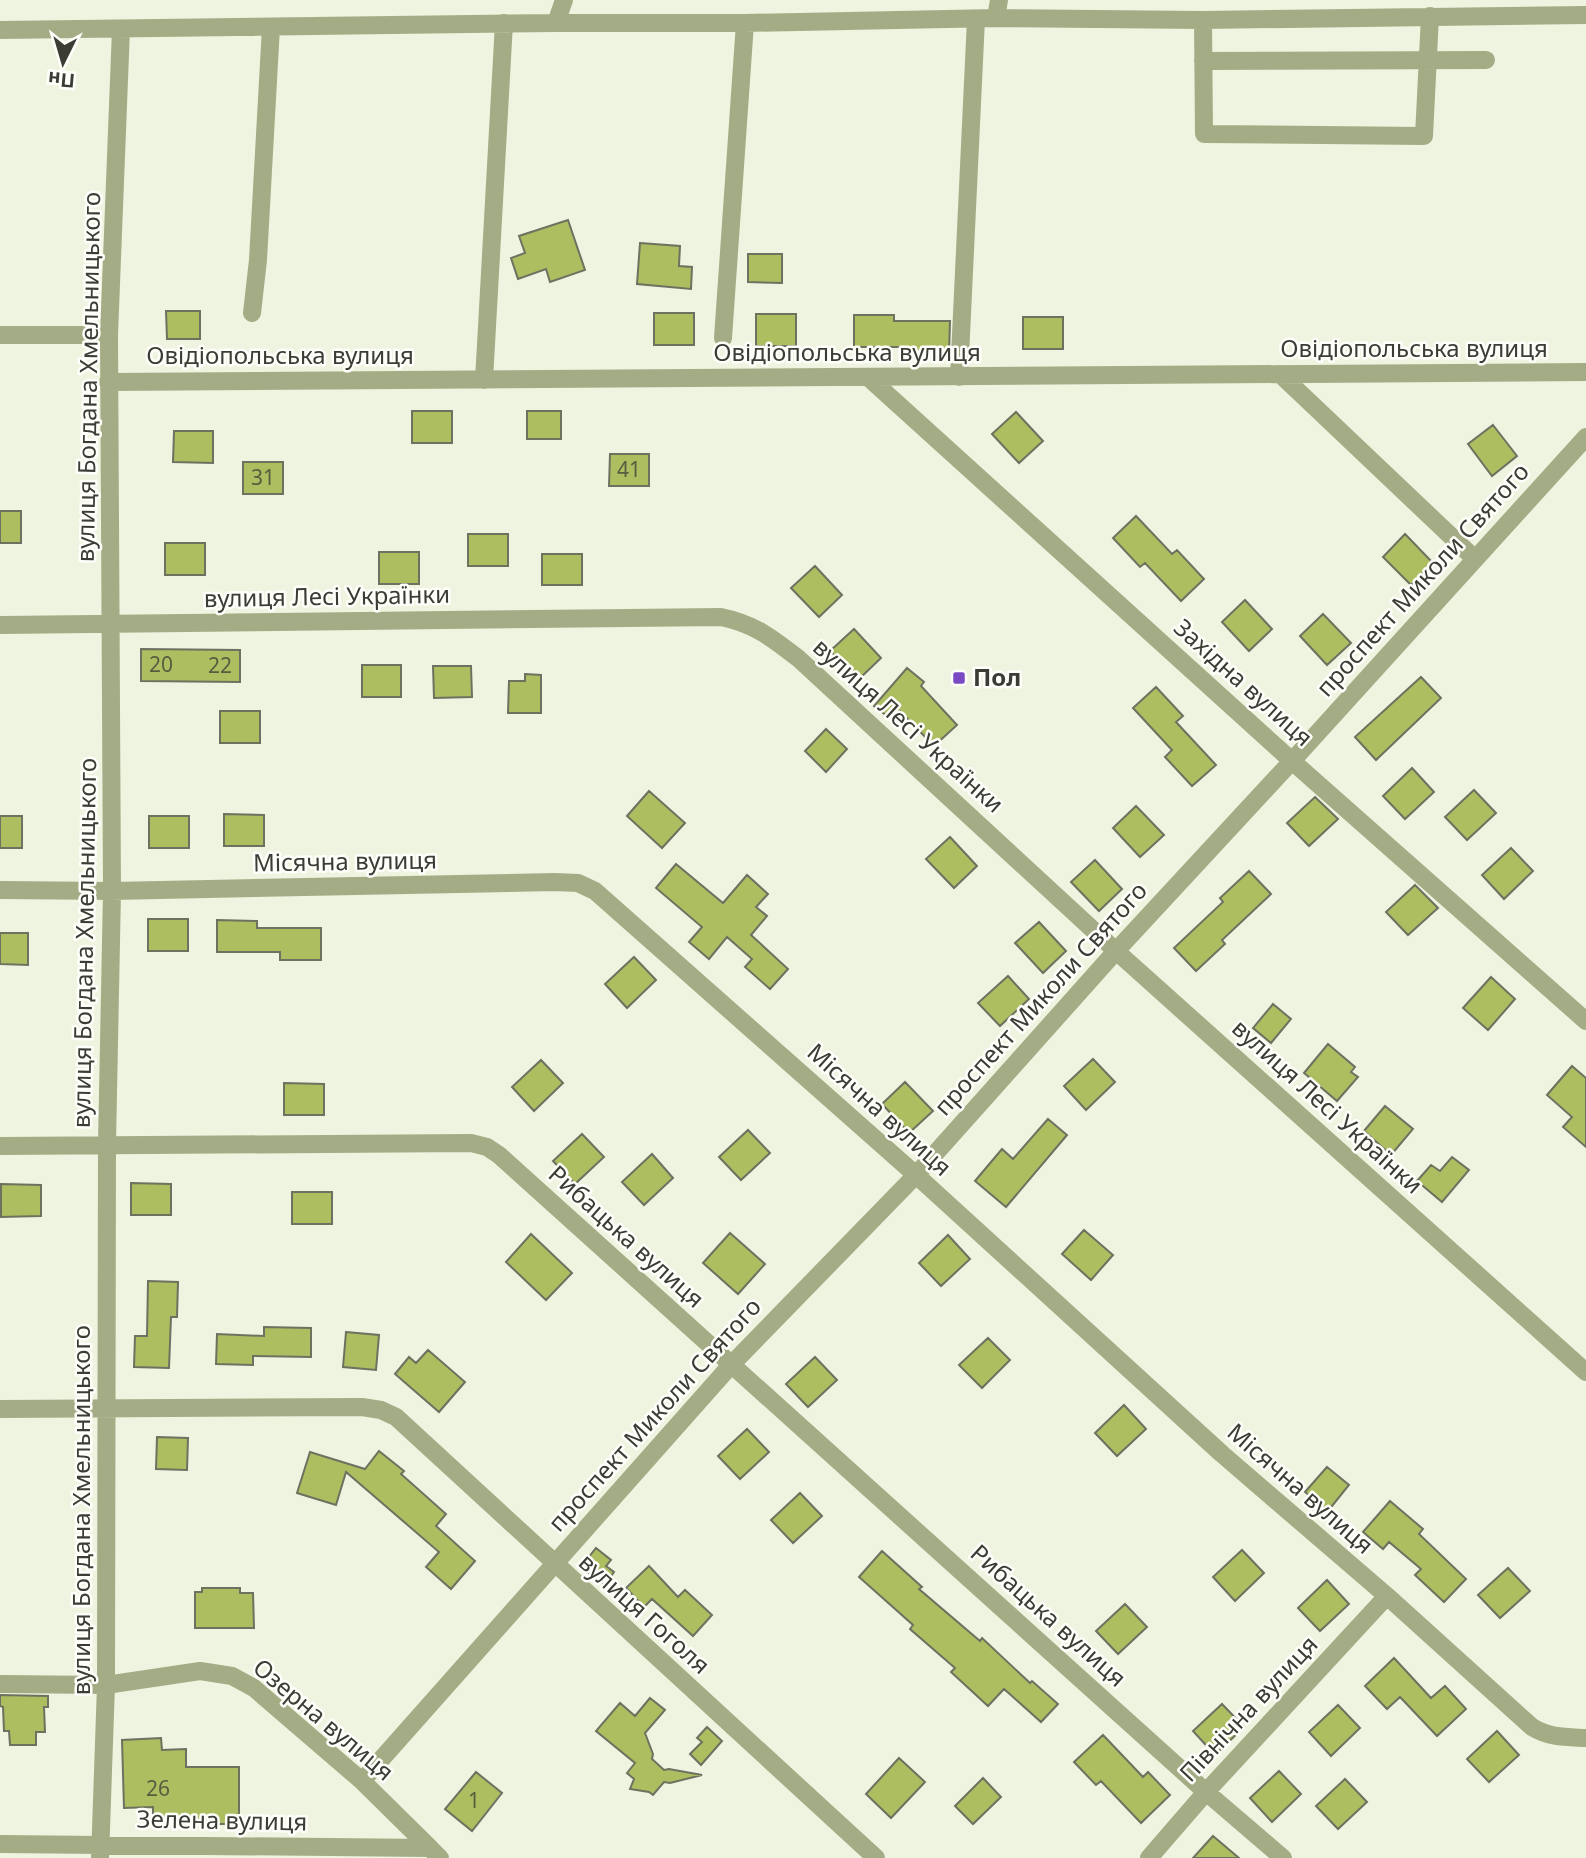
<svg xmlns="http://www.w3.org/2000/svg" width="1586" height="1858" viewBox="0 0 1586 1858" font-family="'Noto Sans',sans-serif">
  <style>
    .building { fill: #adbe61; stroke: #6d7160; stroke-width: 2 }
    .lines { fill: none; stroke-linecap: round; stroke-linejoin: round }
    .minor { stroke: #a4ac86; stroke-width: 18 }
    .poi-dot { fill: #794ac2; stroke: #fefffb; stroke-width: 2.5 }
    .labels { text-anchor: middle; stroke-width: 5; stroke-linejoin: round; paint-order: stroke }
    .number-label { font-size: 21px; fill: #585d40 }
    .street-label { font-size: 24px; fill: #3b3d35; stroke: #fefffb }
    .poi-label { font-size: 24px; font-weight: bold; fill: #3b3d35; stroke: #fefffb; text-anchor: start }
  </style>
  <rect width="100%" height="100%" fill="#eff4e0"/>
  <path class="building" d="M 568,220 L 585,270 L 550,282 L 546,269 L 518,279 L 511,258 L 525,253 L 519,236 Z
    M 640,243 L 680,246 L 679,266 L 692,267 L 691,289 L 637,284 Z
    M 748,254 L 782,254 L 782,283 L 748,282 Z
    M 166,311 L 200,311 L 200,339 L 167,339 Z
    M 654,313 L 694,313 L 694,345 L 654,345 Z
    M 756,314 L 796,314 L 796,346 L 756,346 Z
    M 854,315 L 894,315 L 894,321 L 950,321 L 949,353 L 910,353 L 910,347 L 854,347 Z
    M 1023,317 L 1063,317 L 1063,349 L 1023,349 Z
    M 412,411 L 452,411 L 452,443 L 412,443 Z
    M 527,411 L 561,411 L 561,439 L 527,439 Z
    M 1016,412 L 1043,441 L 1019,463 L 992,434 Z
    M 1493,425 L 1517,456 L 1492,476 L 1468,444 Z
    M 174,431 L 213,431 L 213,463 L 173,462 Z
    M 610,454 L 649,454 L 649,486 L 609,486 Z
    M 243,462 L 283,462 L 283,494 L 243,494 Z
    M 0,511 L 21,511 L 21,543 L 0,543 Z
    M 1136,516 L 1172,554 L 1177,550 L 1204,579 L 1181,601 L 1145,563 L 1140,567 L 1113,538 Z
    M 468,534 L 508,534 L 508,566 L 468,566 Z
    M 1405,534 L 1433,563 L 1411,585 L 1383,557 Z
    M 165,543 L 205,543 L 205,575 L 165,575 Z
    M 379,552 L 419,552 L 419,584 L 379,584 Z
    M 542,554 L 582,554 L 582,585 L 542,585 Z
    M 815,566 L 842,595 L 819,617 L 791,588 Z
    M 1245,600 L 1272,629 L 1249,651 L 1222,622 Z
    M 1323,614 L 1351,643 L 1327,665 L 1300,636 Z
    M 854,629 L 881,658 L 858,680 L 830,651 Z
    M 141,649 L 240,650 L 240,682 L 141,681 Z
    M 362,665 L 401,665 L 401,697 L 362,697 Z
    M 433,666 L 471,666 L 472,697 L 434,698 Z
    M 907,668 L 924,682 L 921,686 L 957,725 L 934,746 L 900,711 L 892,720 L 874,706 Z
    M 525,674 L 541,675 L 541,713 L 508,713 L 509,681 L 525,681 Z
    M 1421,677 L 1441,698 L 1376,760 L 1355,737 Z
    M 1156,687 L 1183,716 L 1176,722 L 1216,765 L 1192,786 L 1165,757 L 1172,750 L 1133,708 Z
    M 220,711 L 260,711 L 260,743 L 220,743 Z
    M 826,729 L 847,749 L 826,772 L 805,751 Z
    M 1412,768 L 1434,792 L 1405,819 L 1383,796 Z
    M 1474,790 L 1496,813 L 1467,840 L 1445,817 Z
    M 649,791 L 685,823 L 662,848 L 627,816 Z
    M 1315,797 L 1338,819 L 1309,846 L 1287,823 Z
    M 1136,806 L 1164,835 L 1140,857 L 1113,828 Z
    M 224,814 L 264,815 L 264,846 L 224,846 Z
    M 0,816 L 22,816 L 22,848 L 0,848 Z
    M 149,816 L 189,816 L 189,848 L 149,848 Z
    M 950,837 L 977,866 L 954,888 L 926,859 Z
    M 1511,848 L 1533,871 L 1504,899 L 1482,875 Z
    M 1095,860 L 1122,889 L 1099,911 L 1071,882 Z
    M 676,864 L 723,903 L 747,875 L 768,894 L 756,907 L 767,916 L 751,935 L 788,969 L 770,989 L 745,967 L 752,959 L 727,937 L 709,959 L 689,942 L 702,927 L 656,888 Z
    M 1249,871 L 1271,894 L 1222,940 L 1225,944 L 1196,971 L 1174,948 L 1223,902 L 1220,898 Z
    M 1415,885 L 1438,908 L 1408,935 L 1386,912 Z
    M 148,919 L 188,919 L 188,951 L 148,951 Z
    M 217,920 L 257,921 L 257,928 L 321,928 L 321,960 L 280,960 L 280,952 L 217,952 Z
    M 1039,922 L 1066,951 L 1043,973 L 1015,943 Z
    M 0,933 L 28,933 L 28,965 L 0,964 Z
    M 634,957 L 656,980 L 627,1008 L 605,984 Z
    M 1008,976 L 1029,999 L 1000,1026 L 978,1003 Z
    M 1491,977 L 1515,999 L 1488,1030 L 1463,1008 Z
    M 1273,1004 L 1291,1019 L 1271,1043 L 1253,1028 Z
    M 1328,1044 L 1355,1067 L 1351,1072 L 1358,1077 L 1337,1101 L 1304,1073 Z
    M 1093,1059 L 1115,1082 L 1086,1110 L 1064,1086 Z
    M 541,1060 L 563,1083 L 534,1111 L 512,1087 Z
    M 1572,1066 L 1586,1078 L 1586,1147 L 1563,1127 L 1572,1117 L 1547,1095 Z
    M 905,1082 L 933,1111 L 909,1133 L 882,1104 Z
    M 284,1083 L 324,1084 L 324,1115 L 284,1115 Z
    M 1385,1106 L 1413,1129 L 1391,1155 L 1364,1131 Z
    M 1048,1119 L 1067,1135 L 1006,1207 L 975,1181 L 1002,1149 L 1013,1159 Z
    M 748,1130 L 770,1153 L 741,1180 L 719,1157 Z
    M 582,1134 L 604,1157 L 575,1184 L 553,1161 Z
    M 652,1154 L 673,1178 L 644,1205 L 622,1182 Z
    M 1452,1157 L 1469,1170 L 1442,1202 L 1417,1181 L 1431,1165 L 1440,1171 Z
    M 131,1183 L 171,1184 L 171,1215 L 131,1215 Z
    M 1,1184 L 41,1185 L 41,1216 L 1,1217 Z
    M 292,1192 L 332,1192 L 332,1224 L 292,1224 Z
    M 1084,1230 L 1113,1255 L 1091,1280 L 1062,1254 Z
    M 730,1233 L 765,1264 L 738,1294 L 703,1263 Z
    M 531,1234 L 572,1273 L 546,1300 L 506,1262 Z
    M 948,1235 L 970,1259 L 941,1286 L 919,1263 Z
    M 148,1281 L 178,1282 L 177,1317 L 171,1317 L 169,1368 L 134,1367 L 135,1336 L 147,1336 Z
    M 264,1327 L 311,1328 L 311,1357 L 253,1356 L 253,1365 L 216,1364 L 217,1334 L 264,1336 Z
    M 346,1332 L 379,1335 L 376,1370 L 343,1367 Z
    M 988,1338 L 1010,1360 L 982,1388 L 959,1365 Z
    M 428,1350 L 465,1382 L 439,1412 L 395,1374 L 409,1357 L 416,1363 Z
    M 815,1357 L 837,1380 L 808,1407 L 786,1384 Z
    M 1124,1405 L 1146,1429 L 1117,1456 L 1095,1433 Z
    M 747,1429 L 769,1452 L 740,1479 L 718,1456 Z
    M 157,1437 L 188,1438 L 187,1470 L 156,1469 Z
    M 379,1451 L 404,1471 L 401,1474 L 446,1514 L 436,1526 L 475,1561 L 451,1589 L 426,1567 L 439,1552 L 346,1472 L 336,1505 L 297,1493 L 310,1452 L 365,1469 Z
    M 1327,1467 L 1349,1485 L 1328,1511 L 1305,1492 Z
    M 800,1493 L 822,1516 L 793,1543 L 771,1520 Z
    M 1390,1501 L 1423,1529 L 1419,1534 L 1466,1579 L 1444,1602 L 1415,1575 L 1421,1569 L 1389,1542 L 1383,1549 L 1363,1532 Z
    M 596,1548 L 611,1560 L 606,1566 L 614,1572 L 605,1585 L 581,1567 Z
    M 1242,1550 L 1264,1573 L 1235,1601 L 1213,1577 Z
    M 882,1551 L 922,1587 L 919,1589 L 980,1641 L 982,1638 L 1030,1683 L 1032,1681 L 1058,1704 L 1041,1722 L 1004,1689 L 988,1706 L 951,1672 L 955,1668 L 910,1629 L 913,1625 L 859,1577 Z
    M 649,1566 L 678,1597 L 685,1590 L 712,1615 L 693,1636 L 652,1599 L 644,1607 L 626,1588 Z
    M 1508,1568 L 1530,1591 L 1500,1618 L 1478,1595 Z
    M 1327,1580 L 1349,1604 L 1320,1631 L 1298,1608 Z
    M 202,1588 L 240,1588 L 240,1593 L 253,1593 L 254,1628 L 195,1628 L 195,1592 L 202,1592 Z
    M 1125,1604 L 1147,1627 L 1118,1654 L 1096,1631 Z
    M 1394,1658 L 1431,1698 L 1445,1686 L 1466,1709 L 1437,1736 L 1400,1697 L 1387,1709 L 1365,1686 Z
    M 0,1695 L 48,1696 L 48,1707 L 44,1707 L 45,1732 L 36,1732 L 36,1745 L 10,1745 L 9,1731 L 4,1731 L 3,1707 L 0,1706 Z
    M 650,1698 L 665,1710 L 645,1733 L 653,1754 L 652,1759 L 664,1770 L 669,1769 L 702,1775 L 670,1783 L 664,1782 L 653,1795 L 649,1792 L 630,1789 L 634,1779 L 627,1773 L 635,1763 L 596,1731 L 620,1703 L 635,1716 Z
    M 1222,1704 L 1244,1727 L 1215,1755 L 1193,1731 Z
    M 1338,1705 L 1360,1728 L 1331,1756 L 1309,1732 Z
    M 707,1727 L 722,1741 L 701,1765 L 690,1754 L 702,1742 L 697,1738 Z
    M 1497,1731 L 1519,1755 L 1489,1782 L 1467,1759 Z
    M 1103,1735 L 1143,1777 L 1148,1772 L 1170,1795 L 1141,1823 L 1101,1781 L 1096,1785 L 1074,1762 Z
    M 161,1738 L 162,1750 L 186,1749 L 186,1767 L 239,1767 L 239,1817 L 228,1817 L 228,1824 L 197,1824 L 197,1818 L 153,1820 L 153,1807 L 124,1808 L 122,1740 Z
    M 899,1758 L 925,1782 L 891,1818 L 866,1794 Z
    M 1279,1771 L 1301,1794 L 1272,1822 L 1250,1798 Z
    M 476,1772 L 502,1793 L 472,1831 L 445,1809 Z
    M 983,1778 L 1001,1797 L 973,1824 L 955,1806 Z
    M 1345,1779 L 1367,1802 L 1338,1829 L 1316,1806 Z
    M 1213,1836 L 1239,1858 L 1193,1858 Z"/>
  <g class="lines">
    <path class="minor" d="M 996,18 L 999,0
      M 1203,20 L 1204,134 L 1424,136 L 1430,16
      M 556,23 L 564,0
      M 0,30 L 556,23 L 745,23 L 996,18 L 1203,20 L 1586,15
      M 1203,61 L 1486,60
      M 252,313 L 258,260 L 271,27
      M 0,335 L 109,335
      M 723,338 L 745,23
      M 1280,374 L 1475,559
      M 959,377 L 976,19
      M 869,378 L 1292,761 L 1586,1021
      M 484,380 L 504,23
      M 108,382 L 1586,372
      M 0,625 L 721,617 C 755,624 772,638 799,659 L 1116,951 L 1586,1372
      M 0,890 L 112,891 L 555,882 L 578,883 L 595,891 L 916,1175 L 1222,1454 L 1387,1596 L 1532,1727 C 1550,1738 1566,1737 1586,1738
      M 0,1146 L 471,1143 L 487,1147 L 499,1155 L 1206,1792 L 1283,1858
      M 0,1409 L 362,1407 L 381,1410 L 396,1417 L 876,1858
      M 0,1684 L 106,1685 L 200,1671 L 232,1676 L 254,1688 L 362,1781 L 430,1848
      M 362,1781 L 731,1365 L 916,1175 L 1116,951 L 1292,761 L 1586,437
      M 0,1844 L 430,1848 L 440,1858
      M 100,1858 L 106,1685 L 107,1144 L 112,891 L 109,335 L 121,29
      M 1149,1858 L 1206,1792 L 1387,1596"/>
  </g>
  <rect class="poi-dot" x="952" y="671" width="14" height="14" rx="3.5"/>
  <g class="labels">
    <g class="number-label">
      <text x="629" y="477">41</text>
      <text x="263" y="485">31</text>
      <text x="161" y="672">20</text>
      <text x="220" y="673">22</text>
      <text x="158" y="1796">26</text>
      <text x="474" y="1808">1</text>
    </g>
    <g class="street-label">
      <text x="1414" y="357">Овідіопольська вулиця</text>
      <text x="847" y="361">Овідіопольська вулиця</text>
      <text x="280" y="364">Овідіопольська вулиця</text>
      <text transform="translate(89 377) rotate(-89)" y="8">вулиця Богдана Хмельницького</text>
      <text transform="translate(1423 580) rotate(-48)" y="8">проспект Миколи Святого</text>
      <text transform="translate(327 597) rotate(-1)" y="8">вулиця Лесі Українки</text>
      <text transform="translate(1243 683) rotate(42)" y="8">Західна вулиця</text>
      <text transform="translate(908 726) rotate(42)" y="8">вулиця Лесі Українки</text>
      <text transform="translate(345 862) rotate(-1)" y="8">Місячна вулиця</text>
      <text transform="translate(85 943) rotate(-89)" y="8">вулиця Богдана Хмельницького</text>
      <text transform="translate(1041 999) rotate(-48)" y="8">проспект Миколи Святого</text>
      <text transform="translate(1327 1107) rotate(42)" y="8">вулиця Лесі Українки</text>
      <text transform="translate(879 1110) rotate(42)" y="8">Місячна вулиця</text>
      <text transform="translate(626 1237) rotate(42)" y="8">Рибацька вулиця</text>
      <text transform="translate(655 1415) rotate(-48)" y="8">проспект Миколи Святого</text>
      <text transform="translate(1300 1489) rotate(41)" y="8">Місячна вулиця</text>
      <text transform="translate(82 1510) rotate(-90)" y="8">вулиця Богдана Хмельницького</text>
      <text transform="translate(644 1614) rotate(42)" y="8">вулиця Гоголя</text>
      <text transform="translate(1048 1616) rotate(42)" y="8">Рибацька вулиця</text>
      <text transform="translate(1249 1709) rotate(-47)" y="8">Північна вулиця</text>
      <text transform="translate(323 1720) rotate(40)" y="8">Озерна вулиця</text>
      <text transform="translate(222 1821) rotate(1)" y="8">Зелена вулиця</text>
    </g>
    <g class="poi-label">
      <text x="973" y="686">Пол</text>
    </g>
  </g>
  <g transform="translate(63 63) rotate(185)" stroke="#fefffb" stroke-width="5" paint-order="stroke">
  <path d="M0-5L12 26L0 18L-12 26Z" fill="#3b3d35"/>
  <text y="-10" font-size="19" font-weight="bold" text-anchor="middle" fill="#3b3d35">Пн</text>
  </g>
</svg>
